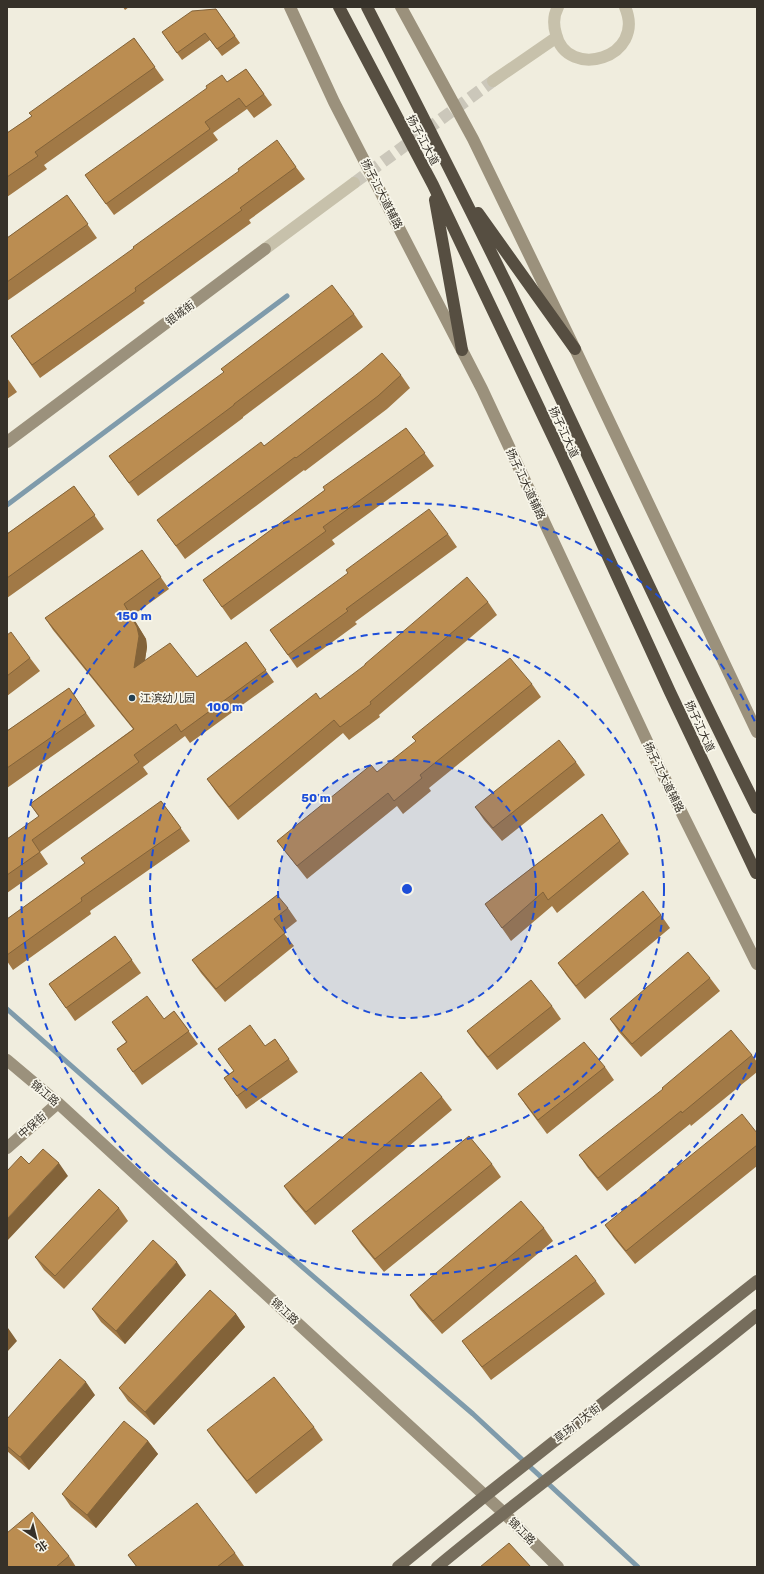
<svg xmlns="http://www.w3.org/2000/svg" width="764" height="1574" viewBox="0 0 764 1574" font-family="Rubik,'Noto Sans SC',sans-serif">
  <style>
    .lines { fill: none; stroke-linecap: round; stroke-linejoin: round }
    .stream { stroke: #7f9bab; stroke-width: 5 }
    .street-tunnel { stroke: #cbc7ba; stroke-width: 12; stroke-dasharray: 12 6; stroke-linecap: butt }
    .street { stroke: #c7c1ab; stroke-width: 12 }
    .secondary { stroke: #9b917c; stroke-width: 12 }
    .primary { stroke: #766d5c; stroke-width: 12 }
    .highway { stroke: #564e41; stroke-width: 12 }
    .wall { fill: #a17946 }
    .shaded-wall { fill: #836339 }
    .building { fill: #bb8d51; stroke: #836339 }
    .ring { fill: none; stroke: #1d4ed8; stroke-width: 2; stroke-dasharray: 7 5 }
    .poi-dot { fill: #234053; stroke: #f8f6ea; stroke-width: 1.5 }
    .labels { text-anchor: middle; stroke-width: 3.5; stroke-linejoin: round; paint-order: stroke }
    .street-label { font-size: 11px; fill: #363129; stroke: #f8f6ea }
    .poi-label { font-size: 11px; fill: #363129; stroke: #f8f6ea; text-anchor: start }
    .centre { fill: #1d4ed8; stroke: #f8f6ea; stroke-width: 2 }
    .ring-label { font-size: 12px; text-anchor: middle; font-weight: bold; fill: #1d4ed8; stroke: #f8f6ea; stroke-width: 3.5; stroke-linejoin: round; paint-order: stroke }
  </style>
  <rect width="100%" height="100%" fill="#f0edde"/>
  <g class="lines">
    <path class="stream" d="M 7,505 L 287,296
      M 7,1009 L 170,1153 L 473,1414 L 638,1567"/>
    <path class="street-tunnel" d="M 354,183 L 493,81"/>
    <path class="street" d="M 558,7 C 553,16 553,24 556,34 C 567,81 647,58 625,7
      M 493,81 L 557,37
      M 265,249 L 354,183"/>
    <path class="secondary" d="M 290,7 L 334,102 L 482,389 L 660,769 L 757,964
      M 401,7 L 473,139 L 575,349 L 757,732
      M 7,442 L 265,249
      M 7,1060 L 58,1103 L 504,1513 L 558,1567
      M 7,1148 L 58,1103"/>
    <path class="primary" d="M 398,1567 L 485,1496 L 757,1281
      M 437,1567 C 542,1480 652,1401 757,1315"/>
    <path class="highway" d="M 339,7 L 433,185 L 562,456 L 670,692 L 756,873
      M 367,7 C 416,103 465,198 512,295 C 593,466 672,639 757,808
      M 435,200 L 462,350
      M 478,213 L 575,349"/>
  </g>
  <path class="wall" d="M 123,7 L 129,7 L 125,10 Z
    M 216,9 L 240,43 L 222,56 L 210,40 L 182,60 L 162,32 Z
    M 134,38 L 164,80 L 44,165 L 47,169 L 7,197 L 7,133 L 32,116 Z
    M 246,69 L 272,105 L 254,118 L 247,109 L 213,133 L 218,140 L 114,215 L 85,175 L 227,82 Z
    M 296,167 L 305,179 L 249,220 L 251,223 L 143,301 L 145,303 L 40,378 L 11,336 Z
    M 67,195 L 97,238 L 7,301 L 7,238 Z
    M 354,314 L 363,327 L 243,417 L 243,418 L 138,496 L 109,456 Z
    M 401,375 L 410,388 L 387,409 L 305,471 L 304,470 L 185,559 L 157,520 L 264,446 Z
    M 7,378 L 17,392 L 7,399 Z
    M 406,428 L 434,466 L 332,540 L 335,544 L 231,620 L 203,580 L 325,490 Z
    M 74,486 L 104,529 L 7,598 L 7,534 Z
    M 448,534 L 457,547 L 355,622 L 357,624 L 297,668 L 270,630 Z
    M 142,550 L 169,589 L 132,616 L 146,639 L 147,647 L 145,660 L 197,677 L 246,642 L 274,682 L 190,743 L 185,736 L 143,767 L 148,774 L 40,852 L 48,864 L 7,893 L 7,839 L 39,817 L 30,804 L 133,729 L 53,630 L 45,618 Z
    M 488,602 L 497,615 L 379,715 L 380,717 L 349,740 L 343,733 L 238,820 L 216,792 L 207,779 L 320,699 Z
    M 7,635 L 30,658 L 40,671 L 7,696 Z
    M 532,684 L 541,697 L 429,788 L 431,791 L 403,814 L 397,806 L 307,879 L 287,854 L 277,841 L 377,772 Z
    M 69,688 L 95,726 L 7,788 L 7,731 Z
    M 576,762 L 585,775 L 502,841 L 484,820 L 475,807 Z
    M 161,801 L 190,841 L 90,911 L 91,914 L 13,970 L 7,961 L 7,919 L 85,863 Z
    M 602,814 L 629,854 L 557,913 L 552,906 L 511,941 L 485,904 Z
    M 288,908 L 297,921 L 283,932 L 294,946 L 225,1002 L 201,973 L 192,960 Z
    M 661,915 L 670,928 L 585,999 L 567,976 L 558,963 Z
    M 115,936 L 141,973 L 75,1021 L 49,984 Z
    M 710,978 L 720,991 L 641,1057 L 619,1032 L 610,1019 Z
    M 552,1006 L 561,1019 L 497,1070 L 476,1044 L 467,1031 Z
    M 174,1011 L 198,1044 L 142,1085 L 117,1049 L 126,1042 L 112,1022 L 164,1019 Z
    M 275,1039 L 298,1072 L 246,1109 L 224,1078 Z
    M 752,1055 L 757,1062 L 757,1072 L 691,1126 L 690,1124 L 607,1191 L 588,1168 L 579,1155 Z
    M 605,1067 L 614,1080 L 547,1134 L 527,1107 L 518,1094 Z
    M 442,1097 L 452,1110 L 315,1225 L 293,1199 L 284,1186 Z
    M 757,1133 L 757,1166 L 635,1264 L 614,1238 L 605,1225 Z
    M 492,1164 L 501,1177 L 384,1272 L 361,1244 L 352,1231 Z
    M 119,1208 L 128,1221 L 64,1289 L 44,1270 L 35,1257 Z
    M 544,1228 L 553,1241 L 442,1334 L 419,1308 L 410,1295 Z
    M 186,1275 L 125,1344 L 101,1322 L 92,1309 Z
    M 596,1281 L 605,1294 L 491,1380 L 462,1341 Z
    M 236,1314 L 245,1327 L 154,1425 L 128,1401 L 119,1388 Z
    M 95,1395 L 29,1470 L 7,1451 L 7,1419 Z
    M 314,1427 L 323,1440 L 256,1494 L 216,1443 L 207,1430 Z
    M 148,1441 L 158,1454 L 96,1528 L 71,1507 L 62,1494 Z
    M 235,1553 L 244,1566 L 243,1567 L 137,1567 L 128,1555 Z
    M 69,1556 L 76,1567 L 7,1567 Z"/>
  <path class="shaded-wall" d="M 124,604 L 132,616 L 146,639 L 147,647 L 142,680 L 134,668 Z
    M 59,1163 L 68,1176 L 7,1241 L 7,1219 Z
    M 177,1262 L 186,1275 L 125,1344 L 116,1331 Z
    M 236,1314 L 245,1327 L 154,1425 L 145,1412 Z
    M 8,1328 L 17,1341 L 7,1352 L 7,1329 Z
    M 86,1382 L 95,1395 L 29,1470 L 20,1457 Z
    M 148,1441 L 158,1454 L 96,1528 L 87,1515 Z"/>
  <path class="building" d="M 216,9 L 235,36 L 217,49 L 205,33 L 177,53 L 162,32 L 192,11 Z
    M 134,38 L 155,67 L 35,152 L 38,156 L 7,177 L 7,133 L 32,116 L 29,113 Z
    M 246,69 L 264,94 L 246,107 L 239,98 L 205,122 L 210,129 L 106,204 L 85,175 L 207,88 L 206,86 L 222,75 L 227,82 Z
    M 277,140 L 296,167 L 240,208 L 242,210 L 135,288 L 136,291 L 32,365 L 11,336 L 134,248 L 133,247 L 239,171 L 238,169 Z
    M 67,195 L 88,224 L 7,282 L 7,238 Z
    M 332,285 L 354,314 L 234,404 L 234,405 L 129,483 L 109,456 L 224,372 L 221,369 Z
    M 382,353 L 401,375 L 378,396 L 296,458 L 295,457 L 176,546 L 157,520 L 261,442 L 264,446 L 361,371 Z
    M 406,428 L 425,453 L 323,527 L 326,531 L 222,607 L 203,580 L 325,490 L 323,487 Z
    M 74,486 L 95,515 L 7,578 L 7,534 Z
    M 429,509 L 448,534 L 346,609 L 348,611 L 288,655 L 270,630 L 348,573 L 346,570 Z
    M 142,550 L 161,577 L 124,604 L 137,627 L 139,636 L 134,668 L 170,643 L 197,677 L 246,642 L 266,670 L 181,732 L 176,724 L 134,755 L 139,762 L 32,840 L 40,852 L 7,875 L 7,839 L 39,816 L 30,804 L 134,729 L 45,618 Z
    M 467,577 L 488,602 L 370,702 L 371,704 L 340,727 L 334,720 L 229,807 L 207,779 L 316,693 L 320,699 L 365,665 L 365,664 Z
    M 11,632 L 30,658 L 7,676 L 7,635 Z
    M 510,658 L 532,684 L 420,775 L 422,778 L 394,801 L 388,793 L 297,866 L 277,841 L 371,765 L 377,772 L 416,741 L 412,737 Z
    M 69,688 L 86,713 L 7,768 L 7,731 Z
    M 559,740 L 576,762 L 493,828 L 475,807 Z
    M 161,801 L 181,828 L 81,898 L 82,901 L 7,955 L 7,919 L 85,863 L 81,858 Z
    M 602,814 L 620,841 L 548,900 L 543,892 L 502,928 L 485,904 Z
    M 643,891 L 661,915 L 576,986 L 558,963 Z
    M 277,895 L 288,908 L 274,919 L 285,933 L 216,989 L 192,960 Z
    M 115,936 L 132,960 L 66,1008 L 49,984 Z
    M 688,952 L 710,978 L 632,1044 L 610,1019 Z
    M 531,980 L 552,1006 L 488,1057 L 467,1031 Z
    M 147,996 L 164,1019 L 174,1011 L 189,1031 L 133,1072 L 117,1049 L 127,1042 L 112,1022 Z
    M 250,1025 L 265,1046 L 275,1039 L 289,1059 L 237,1096 L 224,1078 L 234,1071 L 218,1049 Z
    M 731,1030 L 752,1055 L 682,1113 L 681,1111 L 598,1178 L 579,1155 L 663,1089 L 662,1088 Z
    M 584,1042 L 605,1067 L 538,1120 L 518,1094 Z
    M 421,1072 L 442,1097 L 306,1212 L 284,1186 Z
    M 742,1114 L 757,1133 L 757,1145 L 626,1251 L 605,1225 Z
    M 469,1136 L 492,1164 L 375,1259 L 352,1231 Z
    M 43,1149 L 59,1163 L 7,1219 L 7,1171 L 21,1156 L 29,1164 Z
    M 99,1189 L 119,1208 L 55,1276 L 35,1257 Z
    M 521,1201 L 544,1228 L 433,1321 L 410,1295 Z
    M 153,1240 L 177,1262 L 116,1331 L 92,1309 Z
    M 576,1255 L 596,1281 L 482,1367 L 462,1341 Z
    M 210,1290 L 236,1314 L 145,1412 L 119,1388 Z
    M 60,1359 L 86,1382 L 20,1457 L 7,1446 L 7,1419 Z
    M 274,1377 L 314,1427 L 247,1481 L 207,1430 Z
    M 124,1421 L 148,1441 L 87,1515 L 62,1494 Z
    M 197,1503 L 235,1553 L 217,1567 L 137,1567 L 128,1555 Z
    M 32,1512 L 69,1556 L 56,1567 L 7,1567 L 7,1533 Z
    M 509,1543 L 531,1567 L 480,1567 Z"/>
  <circle cx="407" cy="889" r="129" fill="#1d4ed8" fill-opacity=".12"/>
  <g class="ring">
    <circle cx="407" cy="889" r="129"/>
    <circle cx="407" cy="889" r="257"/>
    <path d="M757 1052A386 386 0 1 1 757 726"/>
  </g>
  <circle class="poi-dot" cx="132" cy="698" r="4"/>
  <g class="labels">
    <g class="street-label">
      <text transform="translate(423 140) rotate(62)" y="4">扬子江大道</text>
      <text transform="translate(382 194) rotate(63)" y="4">扬子江大道辅路</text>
      <text transform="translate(180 313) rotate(-37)" y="4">银城街</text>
      <text transform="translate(564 432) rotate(65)" y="4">扬子江大道</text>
      <text transform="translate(526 484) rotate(65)" y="4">扬子江大道辅路</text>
      <text transform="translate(700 726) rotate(65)" y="4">扬子江大道</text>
      <text transform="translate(664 777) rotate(64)" y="4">扬子江大道辅路</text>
      <text transform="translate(45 1093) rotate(40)" y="4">锦江路</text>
      <text transform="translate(32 1125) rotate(-41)" y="4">中保街</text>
      <text transform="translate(285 1311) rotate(43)" y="4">锦江路</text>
      <text transform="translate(577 1423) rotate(-38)" y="4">草场门大街</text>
      <text transform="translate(522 1531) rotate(45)" y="4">锦江路</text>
    </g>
    <g class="poi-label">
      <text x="140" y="702">江滨幼儿园</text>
    </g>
  </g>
  <circle cx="407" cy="889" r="6" class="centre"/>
  <g class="ring-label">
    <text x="134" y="620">150 m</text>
    <text x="225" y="711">100 m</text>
    <text x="316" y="802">50 m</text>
  </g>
  <rect width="764" height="1574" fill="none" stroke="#363129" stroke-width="16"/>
  <g transform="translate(36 1538) rotate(145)" stroke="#f8f6ea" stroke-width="3" paint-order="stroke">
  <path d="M0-3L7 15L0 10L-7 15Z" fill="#363129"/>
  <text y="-6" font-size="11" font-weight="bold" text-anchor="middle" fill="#363129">北</text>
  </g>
</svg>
